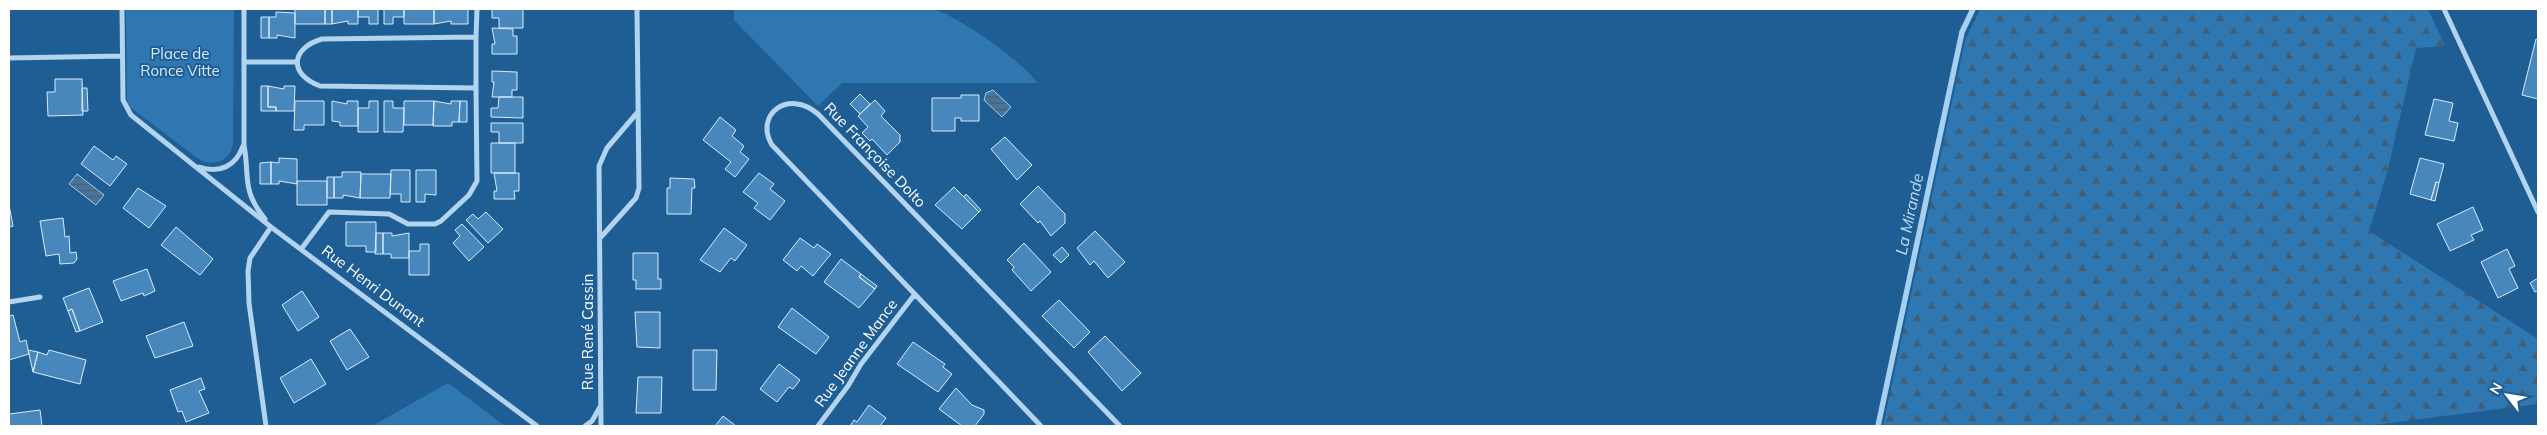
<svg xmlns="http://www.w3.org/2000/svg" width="2547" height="435" viewBox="0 0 2547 435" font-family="Mulish,sans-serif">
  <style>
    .green { fill: #2f77b0 }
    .forest { fill: url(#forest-firs) }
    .water { fill: url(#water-rules); stroke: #a6d0f0 }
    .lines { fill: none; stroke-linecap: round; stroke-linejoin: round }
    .stream { stroke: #a6d0f0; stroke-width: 5.5 }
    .building { fill: #4887bb; stroke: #d8ebfa }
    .street { stroke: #b2d4ee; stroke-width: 5 }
    .labels { text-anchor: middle; stroke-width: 4; stroke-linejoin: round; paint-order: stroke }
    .park-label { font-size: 15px; fill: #d8ebfa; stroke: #1f5e95 }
    .street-label { font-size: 15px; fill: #fff; stroke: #1f5e95 }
    .water-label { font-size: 16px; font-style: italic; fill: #bfddf5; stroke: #1f5e95 }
  </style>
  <defs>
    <pattern id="forest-firs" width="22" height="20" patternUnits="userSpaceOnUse" patternTransform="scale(1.25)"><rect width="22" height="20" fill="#2f77b0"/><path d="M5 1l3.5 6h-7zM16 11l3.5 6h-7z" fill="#3f5f79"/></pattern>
    <pattern id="water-rules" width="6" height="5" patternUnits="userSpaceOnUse" patternTransform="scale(1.25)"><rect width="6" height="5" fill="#48749a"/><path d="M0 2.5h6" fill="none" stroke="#4a5e6f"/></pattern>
  </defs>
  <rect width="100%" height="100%" fill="#1f5e95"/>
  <path class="green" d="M 126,9 L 234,9 L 233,143 C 231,160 215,167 200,160 L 130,107 L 127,99 Z
    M 734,9 L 933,9 C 961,18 1021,60 1037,83 L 842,83 L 818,106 L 734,20 Z
    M 448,383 L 505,426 L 372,426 Z"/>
  <path class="forest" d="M 1980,9 L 2428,9 L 2445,46 L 2416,48 L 2387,173 L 2369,231 L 2538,339 L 2538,404 L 2366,426 L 1883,426 L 1965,41 Z"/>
  <path class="water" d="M 993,90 L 1011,107 L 1002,117 L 984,100 L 986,93 Z
    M 77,174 L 104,195 L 96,205 L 69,184 Z"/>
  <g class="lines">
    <path class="stream" d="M 1878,426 L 1962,32 L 1973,9"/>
  </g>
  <path class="building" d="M 295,9 L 325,9 L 325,24 L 295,24 Z
    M 325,9 L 332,9 L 332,24 L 325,24 Z
    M 332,9 L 358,9 L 358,24 L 348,24 L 348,21 L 332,24 Z
    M 358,9 L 378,9 L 378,24 L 369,24 L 369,17 L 358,17 Z
    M 384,9 L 404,9 L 404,17 L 393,17 L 393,24 L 384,24 Z
    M 404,9 L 434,9 L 434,24 L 404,24 Z
    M 434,9 L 468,9 L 468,24 L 451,24 L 451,21 L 434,24 Z
    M 492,9 L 523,9 L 523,28 L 499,28 L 499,18 L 492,18 Z
    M 276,12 L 295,13 L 295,38 L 277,35 L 277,38 L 269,38 L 269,17 L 276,17 Z
    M 261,17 L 269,17 L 269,38 L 261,38 Z
    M 492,28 L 513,29 L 513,36 L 517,36 L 517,54 L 492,54 L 492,44 L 495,44 Z
    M 2536,39 L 2538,40 L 2538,99 L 2522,95 Z
    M 492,71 L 517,72 L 517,90 L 512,90 L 512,97 L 492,97 L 494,82 L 492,82 Z
    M 55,79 L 82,79 L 83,115 L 48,116 L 47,92 L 55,92 Z
    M 261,86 L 268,86 L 268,107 L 276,107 L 276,111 L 261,111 Z
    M 268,86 L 284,89 L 284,86 L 295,86 L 294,111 L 276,111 L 276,107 L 268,107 Z
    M 82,88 L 87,88 L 88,111 L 82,111 Z
    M 860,94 L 870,104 L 860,114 L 850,104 Z
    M 961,95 L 979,95 L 979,121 L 961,121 L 961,118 L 955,118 L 955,131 L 932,131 L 932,98 L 961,98 Z
    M 499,97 L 523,97 L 523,118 L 491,117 L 491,108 L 498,108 Z
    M 2434,99 L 2453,103 L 2449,121 L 2458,123 L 2454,141 L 2425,135 Z
    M 875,100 L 885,111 L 881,116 L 900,135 L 900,142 L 887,155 L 872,139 L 870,141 L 862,133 L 868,127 L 858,116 Z
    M 295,101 L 324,101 L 324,125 L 304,125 L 304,130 L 294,130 Z
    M 332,101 L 347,104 L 347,101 L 358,101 L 358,126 L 340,126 L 340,122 L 332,121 Z
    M 369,101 L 378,101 L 378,132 L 358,132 L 358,108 L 369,108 Z
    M 384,101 L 393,101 L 393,108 L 404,108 L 403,132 L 384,132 Z
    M 404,101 L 434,101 L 433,125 L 404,125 Z
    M 434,101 L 451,104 L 451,101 L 460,101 L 459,122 L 452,122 L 452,126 L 433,126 Z
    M 460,101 L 467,101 L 467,122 L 459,122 Z
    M 720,117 L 736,130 L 732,136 L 744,146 L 740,152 L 749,159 L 735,177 L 725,169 L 731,162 L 703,140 Z
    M 491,123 L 523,123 L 523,143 L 499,143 L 499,132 L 491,132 Z
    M 1005,137 L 1032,165 L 1017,180 L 991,149 Z
    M 491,143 L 515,143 L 515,173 L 491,173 Z
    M 94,146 L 113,160 L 116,156 L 127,164 L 110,186 L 81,164 Z
    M 279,158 L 297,159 L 297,184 L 279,181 L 279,184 L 271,184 L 271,162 L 279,163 Z
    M 2420,158 L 2444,164 L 2439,183 L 2436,182 L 2431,200 L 2410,194 Z
    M 271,162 L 271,184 L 260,184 L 260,163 Z
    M 391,170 L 410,170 L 410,202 L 401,202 L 401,194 L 390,194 Z
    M 416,170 L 436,170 L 436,195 L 425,194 L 425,202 L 416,202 Z
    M 342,172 L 361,172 L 360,198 L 343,195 L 343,198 L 334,198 L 334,177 L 342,177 Z
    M 494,173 L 519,173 L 519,191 L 514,191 L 515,199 L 494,199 L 494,191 L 497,191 Z
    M 759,173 L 774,184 L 770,189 L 785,201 L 770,220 L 754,208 L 758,203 L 743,192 Z
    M 361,174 L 391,174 L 390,198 L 360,198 Z
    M 327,177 L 334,177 L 334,198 L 327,198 Z
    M 670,178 L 694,179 L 695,188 L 692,188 L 691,214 L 667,214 L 667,188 L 670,188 Z
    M 297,181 L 327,181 L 327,205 L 297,205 Z
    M 2436,182 L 2439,183 L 2435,201 L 2431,200 Z
    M 1038,186 L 1065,214 L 1065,223 L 1051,236 L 1040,221 L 1038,223 L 1020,204 Z
    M 954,187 L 979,212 L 962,229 L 935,205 Z
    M 138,188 L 166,206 L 149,228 L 123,208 Z
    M 966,194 L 981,210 L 979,212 L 964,197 Z
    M 9,205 L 13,226 L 9,227 Z
    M 2473,207 L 2483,230 L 2471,235 L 2474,240 L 2450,251 L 2437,224 Z
    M 486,212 L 503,229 L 488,243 L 466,220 L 473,214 L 478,219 Z
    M 63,218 L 65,237 L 69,236 L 70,253 L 76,252 L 77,259 L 74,263 L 60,264 L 59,254 L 46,256 L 40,221 Z
    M 346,222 L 376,222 L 376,252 L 366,252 L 366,246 L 346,246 Z
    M 462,224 L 484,247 L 469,261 L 453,243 L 460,236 L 455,230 Z
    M 176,227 L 213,259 L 200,275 L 161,245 Z
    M 724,228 L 747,245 L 735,261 L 731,258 L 720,272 L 700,260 Z
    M 1095,231 L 1125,262 L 1108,278 L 1094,261 L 1090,265 L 1077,248 Z
    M 376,233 L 383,233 L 383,254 L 375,254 Z
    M 383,233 L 392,233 L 392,236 L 409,233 L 409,258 L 391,258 L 391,254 L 383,254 Z
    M 800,238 L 814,248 L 817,244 L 831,254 L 813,276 L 801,266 L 797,271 L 783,260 Z
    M 1024,243 L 1051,272 L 1031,291 L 1012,270 L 1014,267 L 1007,260 Z
    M 420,244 L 429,244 L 429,275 L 409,275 L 409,251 L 420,251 Z
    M 1062,247 L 1069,255 L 1061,263 L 1053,255 Z
    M 2507,249 L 2515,266 L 2509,269 L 2518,288 L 2498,298 L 2481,262 Z
    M 633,253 L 658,253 L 658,279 L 661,279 L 661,289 L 636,289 L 636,280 L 633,280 Z
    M 841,259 L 861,274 L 859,277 L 875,289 L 859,308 L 824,282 Z
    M 147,269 L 155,291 L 144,296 L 143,293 L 121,301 L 113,281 Z
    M 861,274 L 877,286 L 875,289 L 859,277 Z
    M 2538,278 L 2538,291 L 2535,292 L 2530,283 Z
    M 89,288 L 103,322 L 80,331 L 72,309 L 68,311 L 63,298 Z
    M 302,291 L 319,317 L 298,331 L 282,305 Z
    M 1059,300 L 1090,332 L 1074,348 L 1042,316 Z
    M 792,308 L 829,337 L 816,354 L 778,327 Z
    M 72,309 L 80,331 L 76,332 L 68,311 Z
    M 635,312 L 660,312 L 660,348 L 637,347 Z
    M 13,315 L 20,342 L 26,340 L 29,354 L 9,360 L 9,316 Z
    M 184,322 L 193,346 L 155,358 L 146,336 Z
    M 350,329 L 369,357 L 347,370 L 330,341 Z
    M 1105,336 L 1141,373 L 1122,391 L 1088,352 Z
    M 913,342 L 945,364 L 943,367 L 952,374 L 938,392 L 897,364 Z
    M 28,350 L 38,352 L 33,372 L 29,354 Z
    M 49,350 L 86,360 L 80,384 L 33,372 L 38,352 L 47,355 Z
    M 693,350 L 717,350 L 716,390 L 693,390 Z
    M 311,359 L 326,384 L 294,403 L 280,378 Z
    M 779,364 L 800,380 L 793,389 L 789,387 L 777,402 L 760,389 Z
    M 638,377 L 662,377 L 661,413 L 636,413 Z
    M 201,378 L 205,389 L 199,391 L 209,413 L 186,422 L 182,411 L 178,412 L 170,390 Z
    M 956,388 L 972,405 L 984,410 L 984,414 L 975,426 L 962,426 L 939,409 Z
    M 869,405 L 886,418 L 880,426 L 850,426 L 854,420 L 857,422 Z
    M 40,410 L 42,426 L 9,426 L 9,414 Z
    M 723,416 L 736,426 L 715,426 Z"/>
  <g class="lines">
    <path class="street" d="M 122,9 L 123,100 L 131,115 L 271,227 L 537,426
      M 244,9 L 244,145 C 250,178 241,189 265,219
      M 2444,9 L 2538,212
      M 476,37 L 476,88 L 320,86 C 288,74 291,48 322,39 Z
      M 476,37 L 477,9
      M 9,58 L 121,56
      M 244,62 L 296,62
      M 199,167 C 220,174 236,166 243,146
      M 601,237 L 636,198 L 639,188 L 637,9
      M 302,248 L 329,212 L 389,214 L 408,224 L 435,224 L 441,221 L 469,195 L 477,181 L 476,88
      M 9,302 L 40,297
      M 266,426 L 249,303 L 248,271 L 250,258 L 271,227
      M 585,426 L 592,421 L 600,407
      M 601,426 L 599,166 L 607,148 L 637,113
      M 818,426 L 848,386 L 861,364 L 915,294
      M 1041,426 L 772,145 C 754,115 788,88 818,114 L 1120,426"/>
  </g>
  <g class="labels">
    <g class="park-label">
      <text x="180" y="59">Place de<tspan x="180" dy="17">Ronce Vitte</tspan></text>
    </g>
    <g class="street-label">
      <text transform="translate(875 155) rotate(46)" y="5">Rue Françoise Dolto</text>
      <text transform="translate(373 286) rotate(37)" y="5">Rue Henri Dunant</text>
      <text transform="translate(588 332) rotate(-90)" y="5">Rue René Cassin</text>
      <text transform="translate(856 353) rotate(-54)" y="5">Rue Jeanne Mance</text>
    </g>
    <g class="water-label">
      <text transform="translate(1909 214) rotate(-78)" y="6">La Mirande</text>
    </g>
  </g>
  <rect width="2547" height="435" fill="none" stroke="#ffffff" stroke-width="20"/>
  <g transform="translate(2507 395) rotate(301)" stroke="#1f5e95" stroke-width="4" paint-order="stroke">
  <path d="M0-4L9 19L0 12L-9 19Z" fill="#ffffff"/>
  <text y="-8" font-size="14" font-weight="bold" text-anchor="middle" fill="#ffffff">N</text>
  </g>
</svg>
